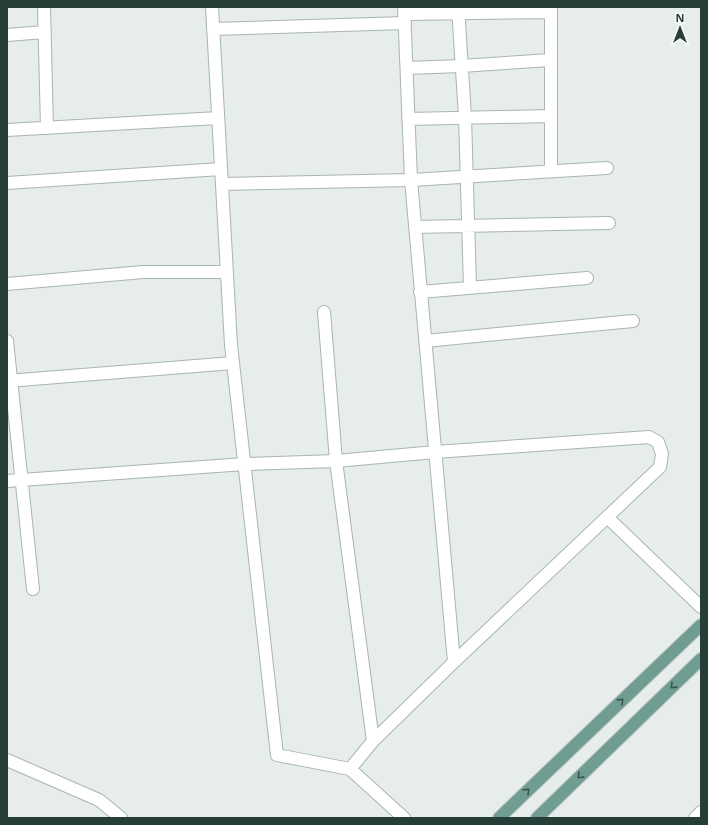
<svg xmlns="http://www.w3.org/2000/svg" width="708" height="825" viewBox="0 0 708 825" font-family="'Open Sans',sans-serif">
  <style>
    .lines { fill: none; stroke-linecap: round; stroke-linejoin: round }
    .minor-casing { stroke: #a9b5b1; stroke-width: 14 }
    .major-casing { stroke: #c3c9c7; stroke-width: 14 }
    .minor { stroke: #fff; stroke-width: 12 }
    .major { stroke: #709d92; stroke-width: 12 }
    .oneway { stroke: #39554e }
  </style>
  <rect width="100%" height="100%" fill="#e6edea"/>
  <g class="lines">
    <defs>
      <path id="minor" d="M 44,7 L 47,128
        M 212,7 L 231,345 L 277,755 L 350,769 L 404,818
        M 404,7 L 411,180 L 454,662
        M 458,7 L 465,117 L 470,287
        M 405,14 L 551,12
        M 213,29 L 405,23
        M 7,35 L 45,32
        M 407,68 L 461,66 L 550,60
        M 408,119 L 550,116
        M 7,130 L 218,118
        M 551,171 L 551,7
        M 7,183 L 221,169
        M 222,184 L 411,180 L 607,168
        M 415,227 L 609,223
        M 7,284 L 143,272 L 227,272
        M 420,292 L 587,278
        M 324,312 L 336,461 L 373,741 L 350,769
        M 7,341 L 33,589
        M 425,341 L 633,321
        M 7,381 L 233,363
        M 7,481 L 245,464 L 336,461 L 435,452 L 649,437 L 658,442 L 662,454 L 660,467 L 454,662 L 373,741
        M 607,517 L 701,607
        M 7,760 L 99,800 L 121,818
        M 695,818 L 701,812"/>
      <path id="major" d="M 499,818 L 701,625
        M 537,818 L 701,659"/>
    </defs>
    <use href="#minor" class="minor-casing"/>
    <use href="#major" class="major-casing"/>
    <use href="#minor" class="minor"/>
    <use href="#major" class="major"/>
  </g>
  <defs><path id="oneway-chevron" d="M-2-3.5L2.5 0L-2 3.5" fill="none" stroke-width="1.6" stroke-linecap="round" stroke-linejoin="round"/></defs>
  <g class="oneway">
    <use href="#oneway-chevron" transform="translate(673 686) rotate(136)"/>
    <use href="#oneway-chevron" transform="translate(621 701) rotate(-44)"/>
    <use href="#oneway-chevron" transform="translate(580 776) rotate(136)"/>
    <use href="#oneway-chevron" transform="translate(527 791) rotate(-44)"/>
  </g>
  <rect width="708" height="825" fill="none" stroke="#273d37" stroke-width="16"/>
  <g transform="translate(680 28)" stroke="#f6faf8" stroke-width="3" paint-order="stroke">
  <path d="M0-3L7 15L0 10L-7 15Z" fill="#273d37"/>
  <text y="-6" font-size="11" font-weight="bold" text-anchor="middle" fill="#273d37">N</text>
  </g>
</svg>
